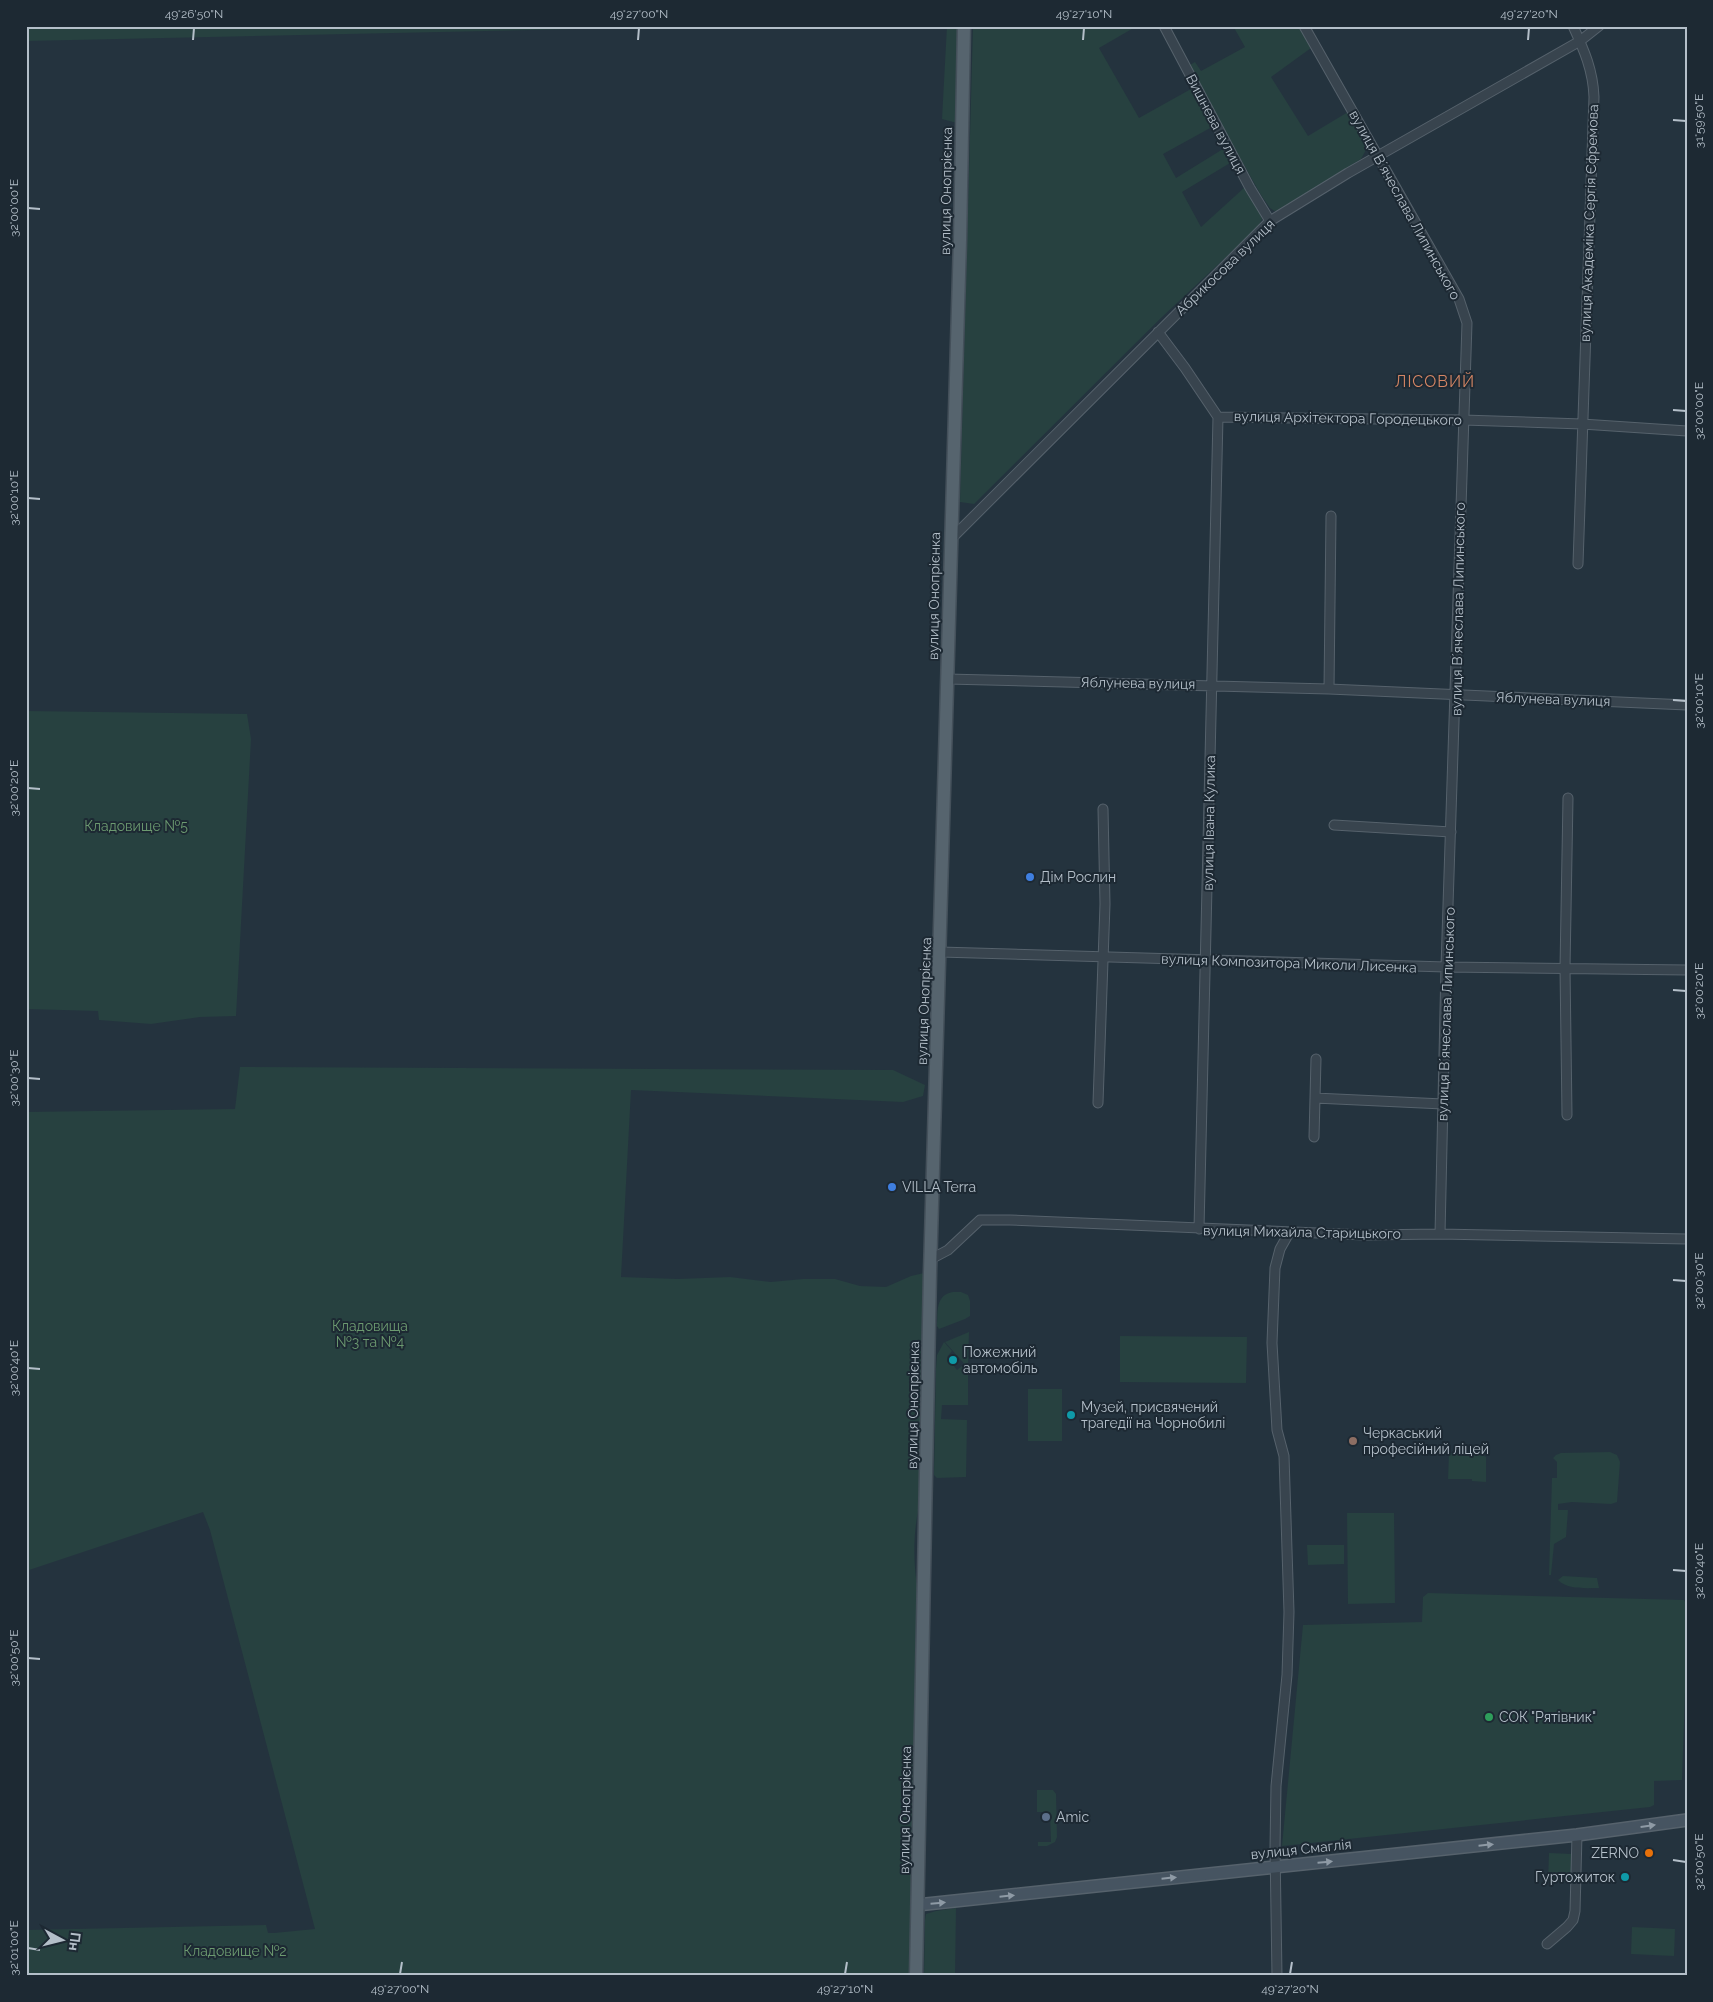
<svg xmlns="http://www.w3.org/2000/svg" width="1713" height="2002" viewBox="0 0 1713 2002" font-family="Raleway,sans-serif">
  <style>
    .green { fill: #274140 }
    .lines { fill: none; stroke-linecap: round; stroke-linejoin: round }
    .street-casing { stroke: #56626c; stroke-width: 11 }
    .secondary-casing { stroke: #56626c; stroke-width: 14 }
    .primary-casing { stroke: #44505a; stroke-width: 15 }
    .street { stroke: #38444e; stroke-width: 9 }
    .secondary { stroke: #465461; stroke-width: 11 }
    .primary { stroke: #56646e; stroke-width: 12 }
    .oneway { fill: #8e9aa5 }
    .ticks { fill: none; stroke: #b4bfc9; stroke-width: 2 }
    .shop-dot { fill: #3f7fe0; stroke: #1d2933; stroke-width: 2 }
    .culture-dot { fill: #0f9aa8; stroke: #1d2933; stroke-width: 2 }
    .education-dot { fill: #8d6e63; stroke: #1d2933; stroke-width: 2 }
    .leisure-dot { fill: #2e9e5b; stroke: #1d2933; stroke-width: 2 }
    .service-dot { fill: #5c6f8a; stroke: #1d2933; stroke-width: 2 }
    .food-dot { fill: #e8710a; stroke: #1d2933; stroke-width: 2 }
    .labels { text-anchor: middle; stroke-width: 4; stroke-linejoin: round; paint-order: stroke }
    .street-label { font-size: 14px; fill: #b4bfc9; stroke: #1d2933 }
    .park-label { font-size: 14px; fill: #6c9a70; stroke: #1d2933 }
    .poi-label { font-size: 14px; fill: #b4bfc9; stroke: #1d2933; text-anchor: start }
    .quarter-label { font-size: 16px; letter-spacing: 1px; fill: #d58664; stroke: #1d2933 }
    .neatline { fill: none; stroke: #b4bfc9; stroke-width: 2 }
    .ticks-label { font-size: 12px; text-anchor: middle; fill: #b4bfc9 }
  </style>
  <rect width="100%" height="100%" fill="#24333e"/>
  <path class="green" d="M 26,26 L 712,26 L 26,41 Z
    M 947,26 L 958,26 L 957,123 L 942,119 Z
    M 973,26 L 1137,26 L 1099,48 L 1139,118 L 1191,89 L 1212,127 L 1163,154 L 1176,178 L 1223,149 L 1230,163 L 1182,192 L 1201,227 L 1245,187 L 1259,211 L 1262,219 L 1258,227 L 1162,317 L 974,504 L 960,502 Z
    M 1233,26 L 1300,26 L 1311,48 L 1271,77 L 1308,136 L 1348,112 L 1367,148 L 1361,159 L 1276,212 L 1270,208 L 1261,195 L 1188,66 L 1195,62 L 1201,71 L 1245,47 Z
    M 26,711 L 247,714 L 251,739 L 236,1016 L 200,1017 L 151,1024 L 99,1020 L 98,1011 L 26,1009 Z
    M 240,1067 L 893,1070 L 925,1085 L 923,1096 L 903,1102 L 631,1090 L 621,1277 L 678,1279 L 730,1277 L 771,1282 L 803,1279 L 835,1279 L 860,1286 L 886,1287 L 911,1276 L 924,1273 L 919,1506 C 913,1534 913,1563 918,1592 L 910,1976 L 596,1976 L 564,1974 L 564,1976 L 26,1976 L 26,1930 L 266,1925 L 268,1933 L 274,1933 L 315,1929 L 210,1530 L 203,1512 L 26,1571 L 26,1112 L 235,1109 Z
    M 953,1292 L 961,1292 L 968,1295 L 970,1301 L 970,1316 L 965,1319 L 939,1329 L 937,1326 C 938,1312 935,1295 953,1292 Z
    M 969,1332 L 968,1368 L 945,1342 Z
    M 1120,1336 L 1247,1337 L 1246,1383 L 1120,1382 Z
    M 944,1342 L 952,1351 L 947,1357 L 957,1370 L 963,1365 L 968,1370 L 968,1405 L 942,1405 L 941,1419 L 967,1420 L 966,1477 L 937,1478 L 934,1475 L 936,1368 L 937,1355 Z
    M 1028,1389 L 1062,1389 L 1062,1441 L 1028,1441 Z
    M 1476,1452 L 1486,1457 L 1486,1482 L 1472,1481 L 1472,1479 L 1448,1479 L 1449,1453 Z
    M 1610,1452 L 1617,1455 L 1620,1462 L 1617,1502 L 1611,1504 L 1572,1502 L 1558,1504 L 1558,1510 L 1568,1510 L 1566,1537 L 1554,1544 L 1551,1575 L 1549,1575 L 1552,1478 L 1557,1478 L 1557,1462 L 1553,1458 L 1556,1455 L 1561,1453 Z
    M 1347,1513 L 1394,1513 L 1395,1603 L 1348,1604 Z
    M 1307,1545 L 1344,1545 L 1344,1564 L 1308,1565 Z
    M 1563,1576 L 1597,1578 L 1599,1588 C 1586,1588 1568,1590 1558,1580 Z
    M 1428,1593 L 1684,1600 L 1687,1605 L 1687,1634 L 1682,1780 L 1654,1781 L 1654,1805 L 1650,1807 L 1282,1846 L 1303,1625 L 1422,1622 L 1423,1597 Z
    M 1037,1790 L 1053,1790 L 1056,1794 L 1057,1837 L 1055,1842 L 1047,1846 L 1038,1846 L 1038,1842 L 1051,1842 L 1050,1812 L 1037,1812 Z
    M 1549,1853 L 1572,1854 L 1571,1882 L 1548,1882 Z
    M 956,1908 L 955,1976 L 924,1976 L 925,1920 L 926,1914 L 936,1911 Z
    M 1632,1927 L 1675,1929 L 1674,1956 L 1631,1954 Z"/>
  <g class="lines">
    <defs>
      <path id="street" d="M 1164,26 L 1250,188 L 1270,221
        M 1304,26 L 1459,299 L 1467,323 L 1446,967 L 1440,1234
        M 1573,26 C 1584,50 1593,70 1594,97 L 1578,564
        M 1158,332 L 1185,368 L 1218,417 L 1463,420 L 1582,424 L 1687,431
        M 951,539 L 1270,221 L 1348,173 L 1580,41 L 1599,26
        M 947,679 L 1329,689 L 1687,705
        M 1329,689 L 1331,516
        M 1334,825 L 1451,832
        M 940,952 L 1446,967 L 1687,970
        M 1315,1098 L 1443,1104
        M 1098,1103 L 1105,904 L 1103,809
        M 1567,1115 L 1565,968 L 1568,798
        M 1314,1137 L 1316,1059
        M 1199,1229 L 1218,417
        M 931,1259 L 948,1250 L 980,1220 L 1010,1220 L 1365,1235 L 1440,1234 L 1687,1239
        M 1547,1944 L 1567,1927 L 1573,1920 L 1575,1911 L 1577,1835
        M 1277,1976 L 1275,1848 L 1276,1786 L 1287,1675 L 1289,1612 L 1284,1456 L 1277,1430 L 1272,1343 L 1275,1268 L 1280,1249 L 1289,1233"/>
      <path id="secondary" d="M 917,1905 L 1577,1835 L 1687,1820"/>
      <path id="primary" d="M 916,1976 L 930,1272 L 960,240 L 964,26"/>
    </defs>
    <use href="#street" class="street-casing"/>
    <use href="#secondary" class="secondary-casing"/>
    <use href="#primary" class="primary-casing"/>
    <use href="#street" class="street"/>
    <use href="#secondary" class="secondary"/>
    <use href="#primary" class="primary"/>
  </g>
  <defs><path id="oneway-solid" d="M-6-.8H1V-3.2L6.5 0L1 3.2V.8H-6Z" transform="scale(1.25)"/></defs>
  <g class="oneway">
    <use href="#oneway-solid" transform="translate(1648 1826) rotate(-8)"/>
    <use href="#oneway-solid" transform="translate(1486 1845) rotate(-6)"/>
    <use href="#oneway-solid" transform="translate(1325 1862) rotate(-5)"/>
    <use href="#oneway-solid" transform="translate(1169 1878) rotate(-6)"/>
    <use href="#oneway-solid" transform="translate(1007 1896) rotate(-6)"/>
    <use href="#oneway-solid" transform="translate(938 1903) rotate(-5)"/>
  </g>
  <path class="ticks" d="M 193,40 L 194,28M 638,40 L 639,28M 1083,40 L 1084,28M 1528,40 L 1529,28M 1673,120 L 1686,121M 28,208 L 40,209M 1673,410 L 1686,411M 28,498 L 40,499M 1673,700 L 1686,701M 28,788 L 40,789M 1673,990 L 1686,991M 28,1078 L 40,1079M 1673,1280 L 1686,1281M 28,1368 L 40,1369M 1673,1570 L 1686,1571M 28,1658 L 40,1659M 1673,1860 L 1686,1862M 28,1948 L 40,1950M 400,1974 L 402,1962M 845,1974 L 847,1962M 1290,1974 L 1292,1962"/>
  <g class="shop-dot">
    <circle cx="1030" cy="877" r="5"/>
    <circle cx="892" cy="1187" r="5"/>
  </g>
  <g class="culture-dot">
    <circle cx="953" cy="1360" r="5"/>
    <circle cx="1071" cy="1415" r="5"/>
    <circle cx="1625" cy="1877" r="5"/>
  </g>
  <circle class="education-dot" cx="1353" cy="1441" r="5"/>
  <circle class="leisure-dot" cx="1489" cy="1717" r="5"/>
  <circle class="service-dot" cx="1046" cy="1817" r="5"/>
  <circle class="food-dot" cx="1649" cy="1853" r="5"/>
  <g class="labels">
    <g class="street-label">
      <text transform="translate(1216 124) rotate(62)" y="5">Вишнева вулиця</text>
      <text transform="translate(946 191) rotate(-89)" y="5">вулиця Онопрієнка</text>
      <text transform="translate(1405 205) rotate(61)" y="5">вулиця Вʼячеслава Липинського</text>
      <text transform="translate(1589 223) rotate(-88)" y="5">вулиця Академіка Сергія Єфремова</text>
      <text transform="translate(1225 267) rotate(-44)" y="5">Абрикосова вулиця</text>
      <text transform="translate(1348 418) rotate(1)" y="5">вулиця Архітектора Городецького</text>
      <text transform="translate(934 596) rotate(-89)" y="5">вулиця Онопрієнка</text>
      <text transform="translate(1458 609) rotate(-89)" y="5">вулиця Вʼячеслава Липинського</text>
      <text transform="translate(1138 683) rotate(1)" y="5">Яблунева вулиця</text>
      <text transform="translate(1553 699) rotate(2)" y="5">Яблунева вулиця</text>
      <text transform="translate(1209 823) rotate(-89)" y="5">вулиця Івана Кулика</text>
      <text transform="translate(1289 963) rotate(2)" y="5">вулиця Композитора Миколи Лисенка</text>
      <text transform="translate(924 1001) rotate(-88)" y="5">вулиця Онопрієнка</text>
      <text transform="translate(1446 1014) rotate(-88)" y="5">вулиця Вʼячеслава Липинського</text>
      <text transform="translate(1302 1232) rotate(1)" y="5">вулиця Михайла Старицького</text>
      <text transform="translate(913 1405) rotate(-89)" y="5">вулиця Онопрієнка</text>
      <text transform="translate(905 1810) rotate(-89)" y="5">вулиця Онопрієнка</text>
      <text transform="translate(1301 1849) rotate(-6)" y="5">вулиця Смаглія</text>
    </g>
    <g class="park-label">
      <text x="136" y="831">Кладовище №5</text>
      <text x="370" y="1331">Кладовища<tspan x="370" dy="16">№3 та №4</tspan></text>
      <text x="235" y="1956">Кладовище №2</text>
    </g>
    <g class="poi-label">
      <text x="1040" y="882">Дім Рослин</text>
      <text x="902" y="1192">VILLA Terra</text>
      <text x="963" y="1357">Пожежний<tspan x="963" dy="16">автомобіль</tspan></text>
      <text x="1081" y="1412">Музей, присвячений<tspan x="1081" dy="16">трагедії на Чорнобилі</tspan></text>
      <text x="1363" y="1438">Черкаський<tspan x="1363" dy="16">професійний ліцей</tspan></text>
      <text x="1499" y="1722">СОК "Рятівник"</text>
      <text x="1056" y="1822">Amic</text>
      <text x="1639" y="1858" text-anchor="end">ZERNO</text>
      <text x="1615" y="1882" text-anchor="end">Гуртожиток</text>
    </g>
    <g class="quarter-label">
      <text x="1435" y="387">ЛІСОВИЙ</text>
    </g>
  </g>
  <rect width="1713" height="2002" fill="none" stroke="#1d2933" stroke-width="55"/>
  <g transform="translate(62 1940) rotate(97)" stroke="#1d2933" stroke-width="4" paint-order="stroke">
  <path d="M0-4L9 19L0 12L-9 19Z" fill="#b4bfc9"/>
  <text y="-8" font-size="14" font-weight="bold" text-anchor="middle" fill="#b4bfc9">Пн</text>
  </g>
  <rect x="28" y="28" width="1658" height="1946" class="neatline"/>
  <g class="ticks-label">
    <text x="194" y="18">49°26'50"N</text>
    <text x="639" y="18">49°27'00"N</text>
    <text x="1084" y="18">49°27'10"N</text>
    <text x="1529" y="18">49°27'20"N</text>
    <text transform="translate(1699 121) rotate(-90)" y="4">31°59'50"E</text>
    <text transform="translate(14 208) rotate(-90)" y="4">32°00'00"E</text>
    <text transform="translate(1699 411) rotate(-90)" y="4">32°00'00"E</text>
    <text transform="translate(14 498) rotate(-90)" y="4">32°00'10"E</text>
    <text transform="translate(1699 701) rotate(-90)" y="4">32°00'10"E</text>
    <text transform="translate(14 788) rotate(-90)" y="4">32°00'20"E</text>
    <text transform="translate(1699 991) rotate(-90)" y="4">32°00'20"E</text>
    <text transform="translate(14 1078) rotate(-90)" y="4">32°00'30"E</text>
    <text transform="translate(1699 1281) rotate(-90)" y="4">32°00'30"E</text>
    <text transform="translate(14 1368) rotate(-90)" y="4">32°00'40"E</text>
    <text transform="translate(1699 1571) rotate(-90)" y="4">32°00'40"E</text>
    <text transform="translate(14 1658) rotate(-90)" y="4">32°00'50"E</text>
    <text transform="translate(1699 1862) rotate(-90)" y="4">32°00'50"E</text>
    <text transform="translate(14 1948) rotate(-90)" y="4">32°01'00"E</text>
    <text x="400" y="1993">49°27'00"N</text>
    <text x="845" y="1993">49°27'10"N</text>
    <text x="1290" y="1993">49°27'20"N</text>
  </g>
</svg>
